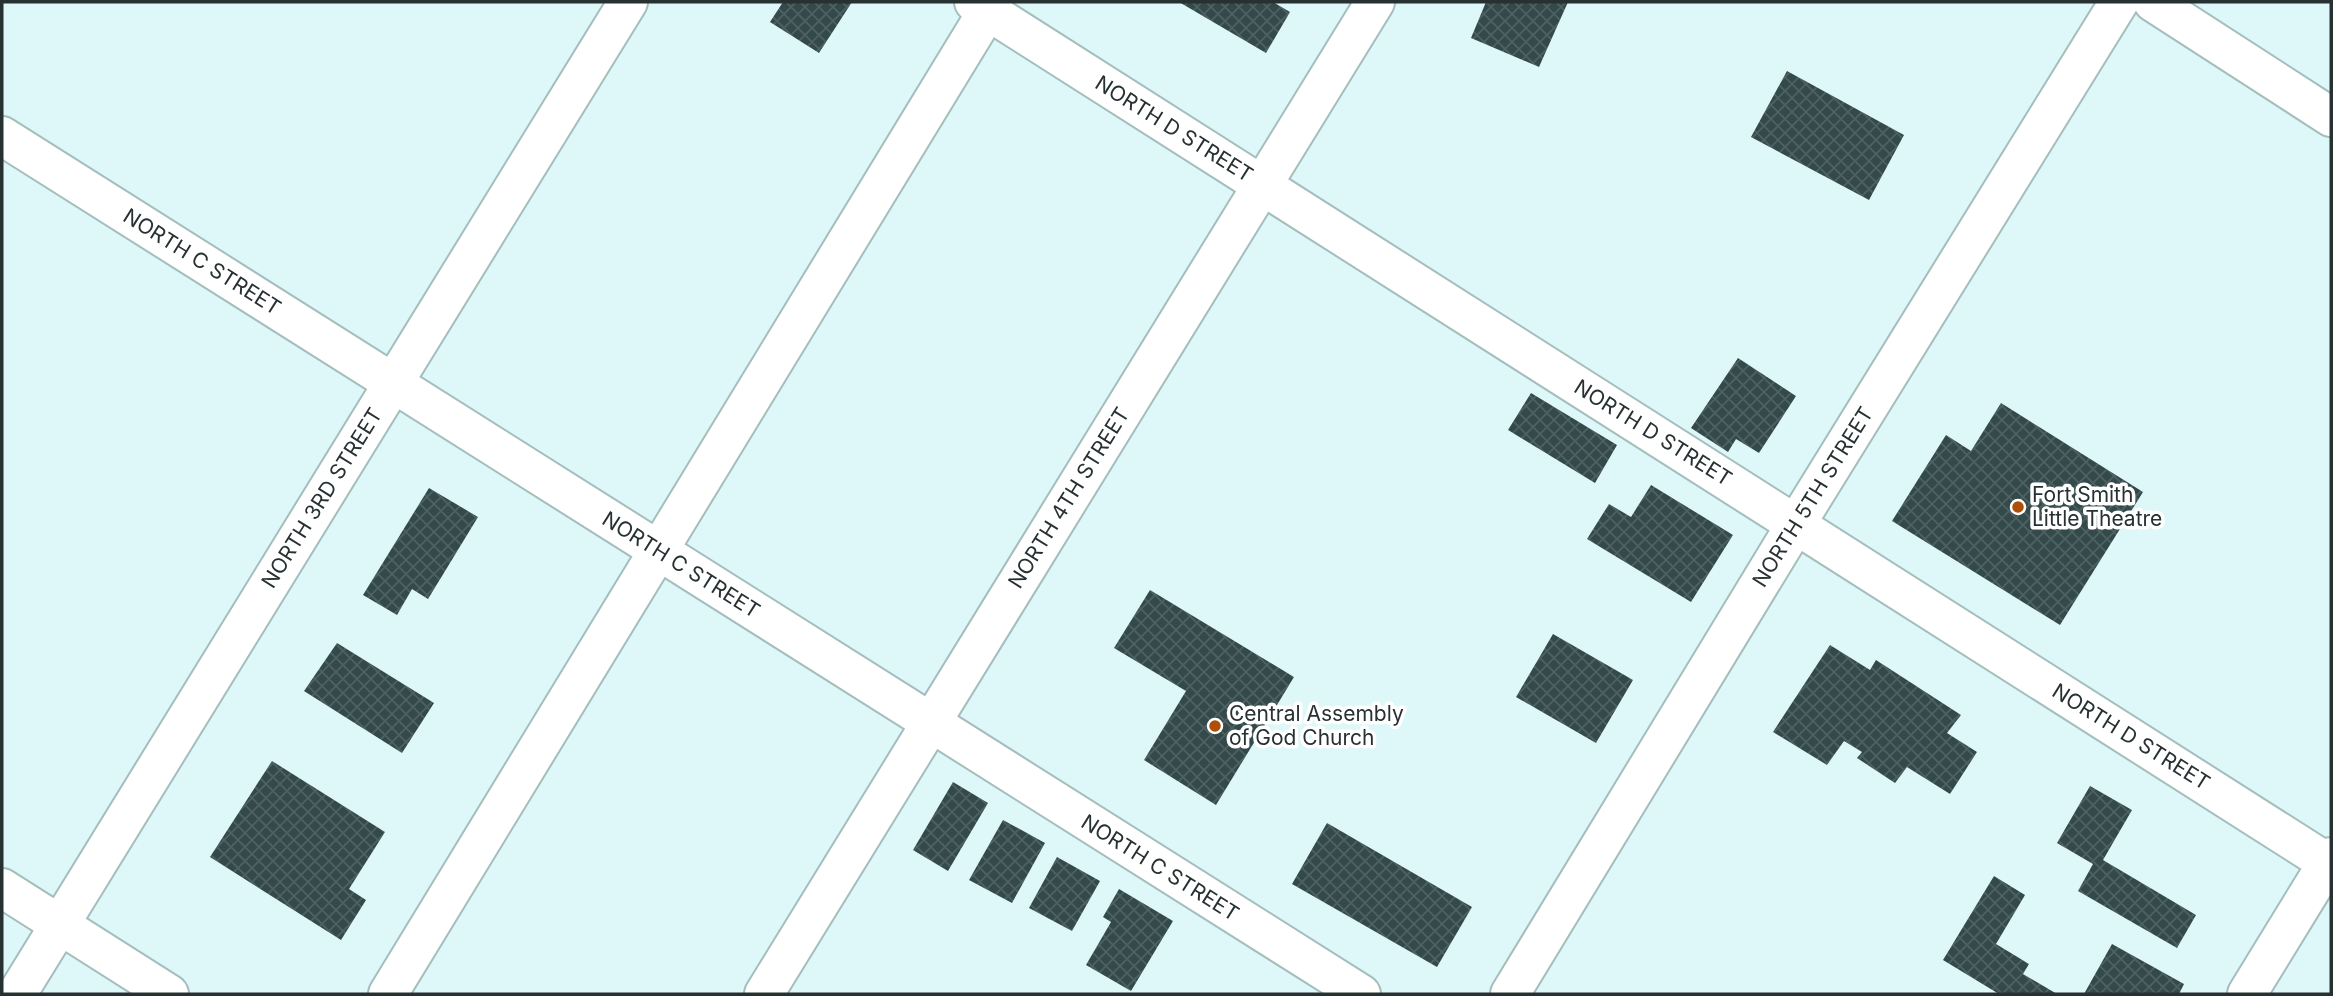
<svg xmlns="http://www.w3.org/2000/svg" width="2333" height="996" viewBox="0 0 2333 996" font-family="Inter,sans-serif">
  <style>
    .building { fill: url(#building-cross-hatch) }
    .lines { fill: none; stroke-linecap: round; stroke-linejoin: round }
    .minor-casing { stroke: #a4bdbd; stroke-width: 42 }
    .minor { stroke: #fff; stroke-width: 38 }
    .poi-dot { fill: #ae4e07; stroke: #fff; stroke-width: 2.5 }
    .labels { text-anchor: middle; stroke-width: 7; stroke-linejoin: round; paint-order: stroke }
    .street-label { font-size: 21px; fill: #283132; stroke: #fff }
    .poi-label { font-size: 21px; fill: #283132; stroke: #fff; text-anchor: start }
  </style>
  <defs>
    <pattern id="building-cross-hatch" width="8" height="8" patternUnits="userSpaceOnUse" patternTransform="scale(1.75)"><rect width="8" height="8" fill="#33494a"/><path d="M0 0l8 8M0 8l8-8" fill="none" stroke="#4f6162"/></pattern>
  </defs>
  <rect width="100%" height="100%" fill="#def7f8"/>
  <path class="building" d="M 783,2 L 852,2 L 819,53 L 770,22 Z
    M 1179,2 L 1273,2 L 1290,12 L 1266,53 Z
    M 1486,2 L 1568,2 L 1539,67 L 1471,38 Z
    M 1787,71 L 1904,135 L 1869,200 L 1751,137 Z
    M 1738,358 L 1796,396 L 1759,453 L 1736,439 L 1728,452 L 1691,428 Z
    M 1531,393 L 1617,445 L 1595,483 L 1508,430 Z
    M 2001,403 L 2143,492 L 2060,625 L 1892,521 L 1946,435 L 1971,451 Z
    M 1651,485 L 1733,535 L 1691,602 L 1587,539 L 1609,504 L 1631,517 Z
    M 429,488 L 478,517 L 428,599 L 412,589 L 397,615 L 363,595 Z
    M 1150,590 L 1294,677 L 1216,805 L 1144,760 L 1186,691 L 1114,648 Z
    M 1553,634 L 1633,680 L 1596,743 L 1516,697 Z
    M 337,643 L 434,703 L 402,753 L 304,691 Z
    M 1830,645 L 1870,670 L 1876,660 L 1961,715 L 1947,733 L 1977,752 L 1950,794 L 1907,767 L 1895,783 L 1857,758 L 1862,752 L 1844,741 L 1827,765 L 1773,732 Z
    M 272,761 L 385,832 L 349,889 L 366,900 L 341,940 L 210,857 Z
    M 953,782 L 988,803 L 948,871 L 913,850 Z
    M 2090,786 L 2132,810 L 2103,860 L 2196,915 L 2177,948 L 2078,891 L 2093,864 L 2057,843 Z
    M 1003,820 L 1045,843 L 1012,903 L 969,880 Z
    M 1327,823 L 1472,907 L 1437,967 L 1292,884 Z
    M 1057,857 L 1100,881 L 1072,931 L 1029,908 Z
    M 1994,876 L 2025,895 L 1996,944 L 2029,964 L 2023,974 L 2057,994 L 1999,994 L 1943,960 Z
    M 1119,889 L 1173,921 L 1131,991 L 1086,965 L 1111,922 L 1103,917 Z
    M 2112,944 L 2184,984 L 2179,994 L 2084,994 Z"/>
  <g class="lines">
    <defs>
      <path id="minor" d="M 974,2 L 2331,865
        M 2153,2 L 2331,117
        M 2,136 L 1361,994
        M 2,888 L 169,994
        M 17,994 L 628,2
        M 388,994 L 993,2
        M 764,994 L 1375,2
        M 1510,994 L 1796,524 L 2119,2
        M 2247,994 L 2331,857"/>
    </defs>
    <use href="#minor" class="minor-casing"/>
    <use href="#minor" class="minor"/>
  </g>
  <g class="poi-dot">
    <circle cx="2018" cy="507" r="7"/>
    <circle cx="1215" cy="726" r="7"/>
  </g>
  <g class="labels">
    <g class="street-label">
      <text transform="translate(1174 129) rotate(32)" y="7">NORTH D STREET</text>
      <text transform="translate(202 262) rotate(32)" y="7">NORTH C STREET</text>
      <text transform="translate(1653 433) rotate(32)" y="7">NORTH D STREET</text>
      <text transform="translate(1813 497) rotate(-58)" y="7">NORTH 5TH STREET</text>
      <text transform="translate(322 498) rotate(-58)" y="7">NORTH 3RD STREET</text>
      <text transform="translate(1069 498) rotate(-58)" y="7">NORTH 4TH STREET</text>
      <text transform="translate(681 565) rotate(32)" y="7">NORTH C STREET</text>
      <text transform="translate(2131 737) rotate(32)" y="7">NORTH D STREET</text>
      <text transform="translate(1160 868) rotate(32)" y="7">NORTH C STREET</text>
    </g>
    <g class="poi-label">
      <text x="2032" y="502">Fort Smith<tspan x="2032" dy="24">Little Theatre</tspan></text>
      <text x="1229" y="721">Central Assembly<tspan x="1229" dy="24">of God Church</tspan></text>
    </g>
  </g>
  <rect width="2333" height="996" fill="none" stroke="#283132" stroke-width="7"/>
</svg>
